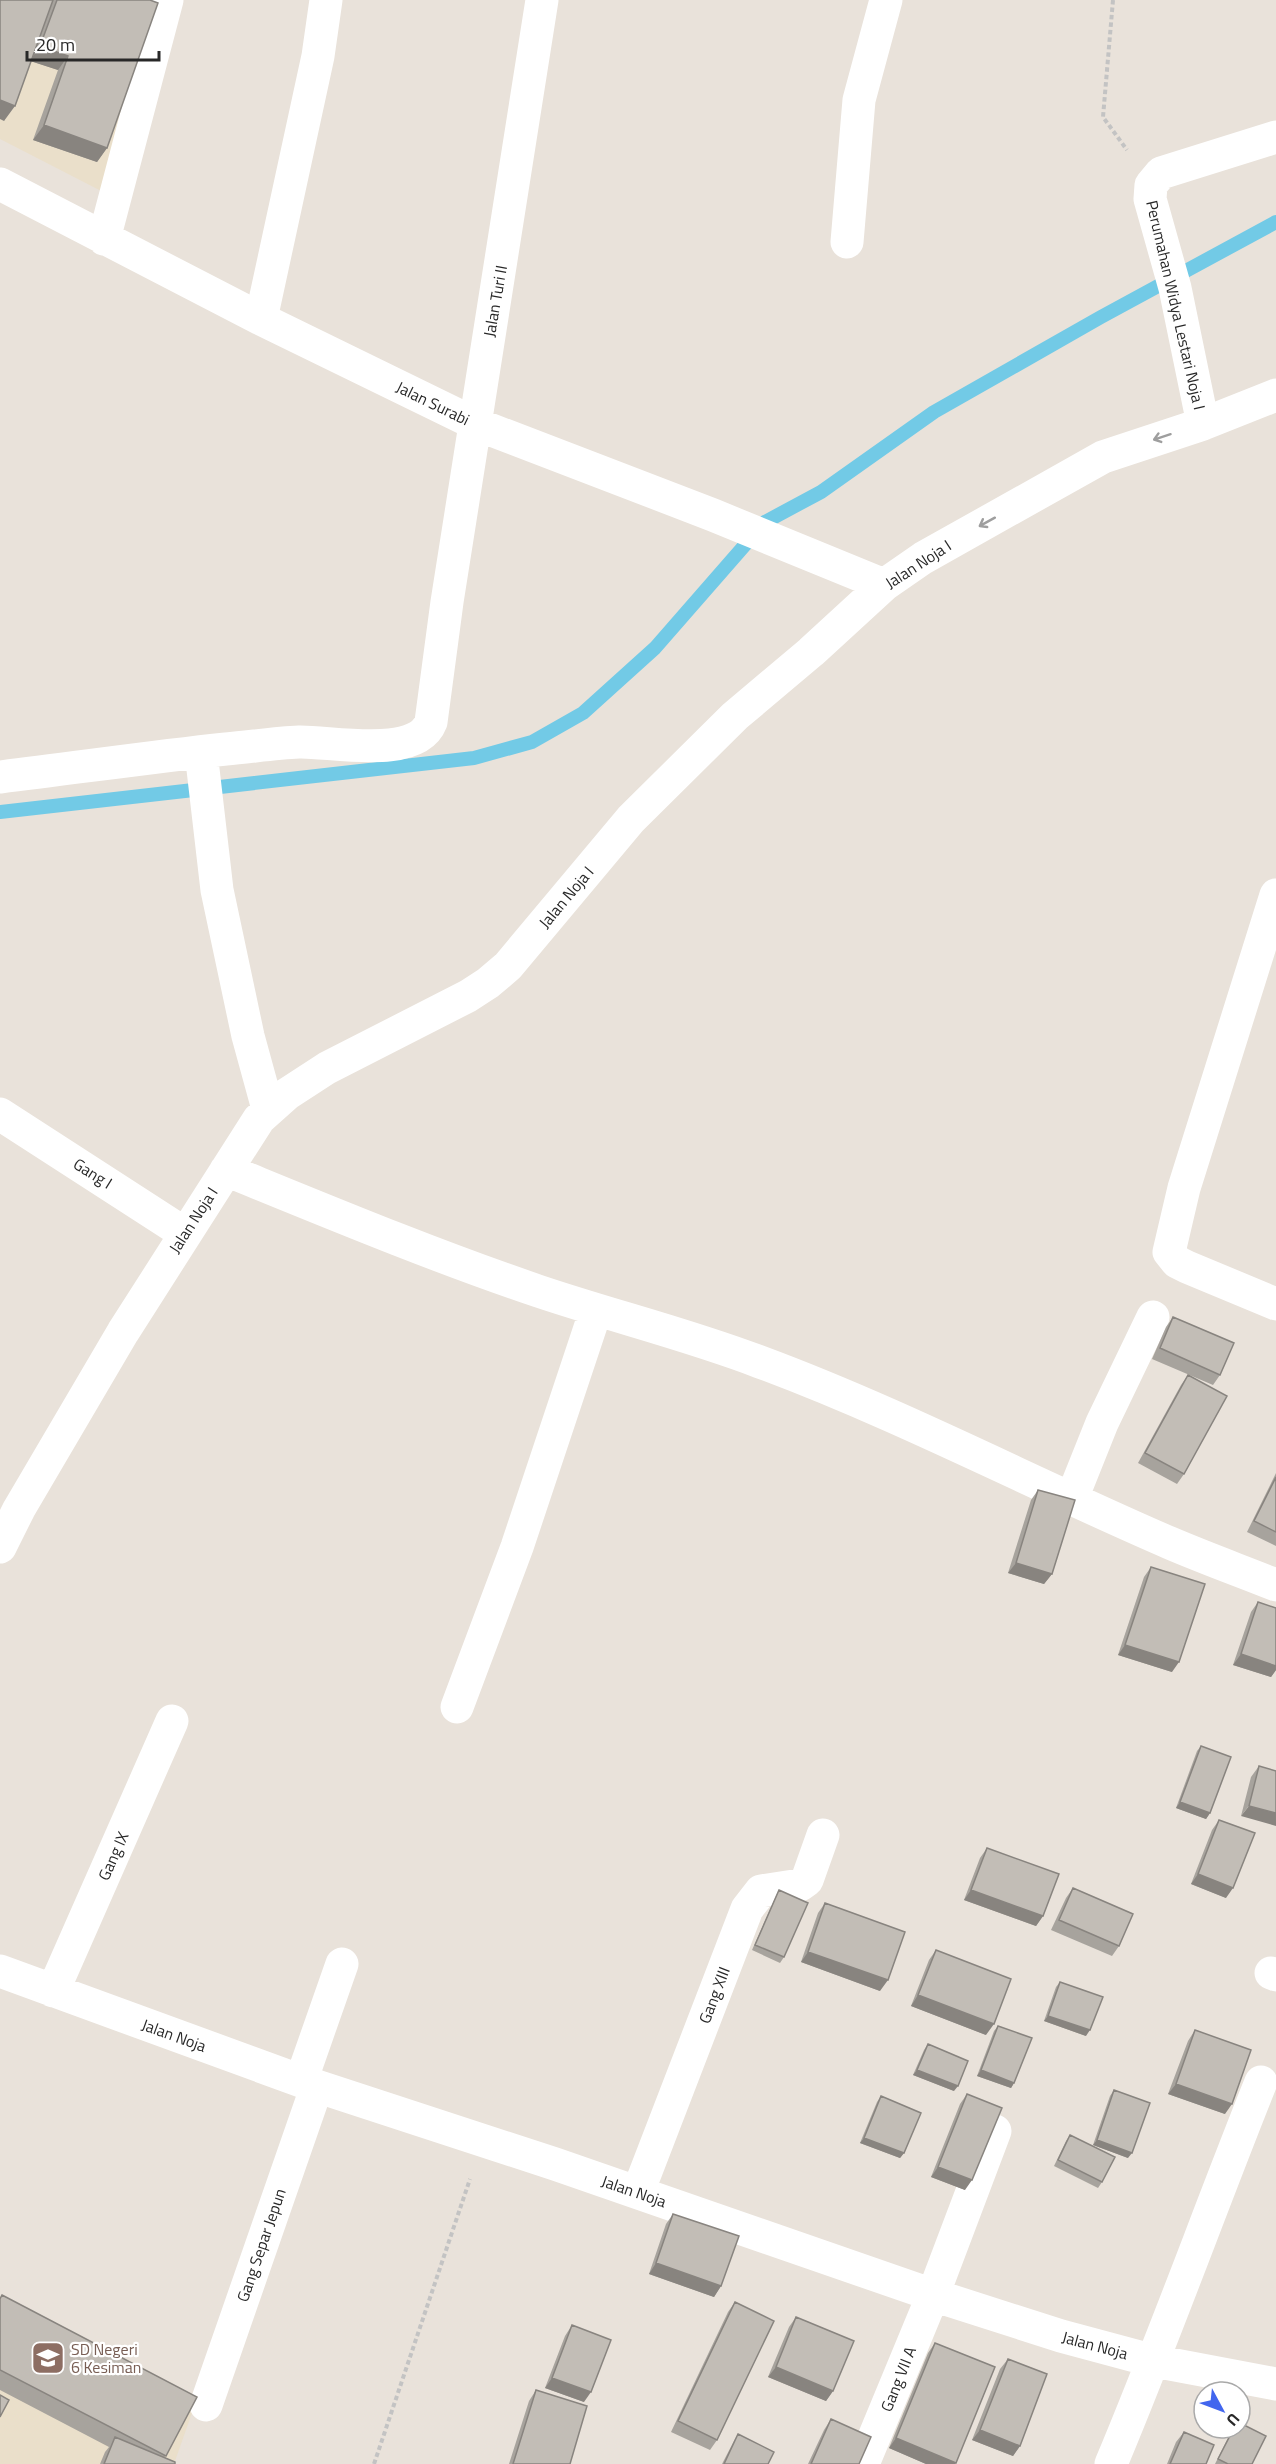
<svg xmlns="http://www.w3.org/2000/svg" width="1276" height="2464" viewBox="0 0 1276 2464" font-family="'Titillium Web',sans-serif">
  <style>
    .education { fill: #eadfca }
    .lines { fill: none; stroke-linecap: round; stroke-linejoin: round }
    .stream { stroke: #72cae6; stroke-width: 14 }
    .path { stroke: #c3c3c3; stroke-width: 4; stroke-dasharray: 4.5 3; stroke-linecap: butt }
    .minor { stroke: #fff; stroke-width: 33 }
    .wall { fill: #a7a39d }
    .shaded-wall { fill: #88847f }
    .building { fill: #c2bdb6; stroke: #88847f; stroke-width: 1.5 }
    .oneway { stroke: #9e9e9e }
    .labels { text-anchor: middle; stroke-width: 4.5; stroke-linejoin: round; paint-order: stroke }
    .street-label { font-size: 16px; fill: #282828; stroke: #fff }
    .education-label { font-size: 16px; fill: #785e54; stroke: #fff; text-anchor: start }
  </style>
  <rect width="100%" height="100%" fill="#e9e2da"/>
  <path class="education" d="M 0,0 L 172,12 L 109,195 L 0,139 Z
    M 0,2307 L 193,2410 L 174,2464 L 0,2464 Z"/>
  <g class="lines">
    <path class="stream" d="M 0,812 L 474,758 L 532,742 L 583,713 L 655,648 L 765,522 L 821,492 L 934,412 L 1101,317 L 1276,222"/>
    <path class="path" d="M 1113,0 L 1103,117 L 1127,150
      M 374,2464 L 470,2179"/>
    <path class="minor" d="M 0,184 L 261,319 L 476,424 L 713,515 L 884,585
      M 104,239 L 167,0
      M 847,242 L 859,100 L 886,0
      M 261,319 L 318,56 L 326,0
      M 1203,424 L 1175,288 L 1150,199 L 1151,185 L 1161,173 L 1276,137
      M 201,752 L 217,890 L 248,1036 L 268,1109
      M 0,777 C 75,768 151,757 226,749 C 250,747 275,743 299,742 C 331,741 416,760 431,722 L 447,602 L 542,0
      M 1276,895 L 1184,1188 L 1169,1252 L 1177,1262 L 1187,1267 L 1276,1304
      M 0,1114 L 184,1233
      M 226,1170 C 329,1212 432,1255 538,1291 C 612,1316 687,1334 760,1362 C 900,1414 1033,1484 1170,1543 C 1205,1558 1241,1571 1276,1585
      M 1072,1498 L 1102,1423 L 1153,1317
      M 0,1547 L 19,1509 L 123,1332 L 259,1119 L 287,1094 L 327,1068 L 468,996 L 488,983 L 508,966 L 631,819 L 735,716 L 811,652 L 884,585 L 923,558 L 1103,457 L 1203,424 L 1276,395
      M 457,1707 L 517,1547 L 596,1310
      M 0,1971 L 301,2081 L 555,2164 L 933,2295 L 1061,2336 L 1154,2361 L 1276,2384
      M 1271,1973 L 1276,1975
      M 53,1991 L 172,1721
      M 301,2081 L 342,1964
      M 638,2192 L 747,1909 L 761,1891 L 800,1885 L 807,1880 L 823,1835
      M 206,2405 L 317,2086
      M 863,2464 L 933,2295 L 995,2131
      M 1111,2464 C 1164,2338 1210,2209 1261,2082"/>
  </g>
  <path class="wall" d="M 0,0 L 150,0 L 107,148 L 97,162 L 33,140 L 58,70 L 31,61 L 4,121 Z
    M 1173,1317 L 1220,1375 L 1213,1385 L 1152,1359 L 1166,1327 Z
    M 1188,1375 L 1184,1474 L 1177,1484 L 1138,1463 L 1181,1385 Z
    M 1276,1473 L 1276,1546 L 1247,1532 Z
    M 1038,1490 L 1052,1574 L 1044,1584 L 1008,1573 L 1031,1500 Z
    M 1151,1567 L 1172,1672 L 1118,1655 L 1144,1577 Z
    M 1258,1602 L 1276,1608 L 1276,1670 L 1271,1677 L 1233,1665 L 1251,1612 Z
    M 1201,1746 L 1210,1813 L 1206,1819 L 1176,1808 L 1197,1751 Z
    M 1259,1766 L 1276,1771 L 1241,1816 L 1251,1777 Z
    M 1219,1820 L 1226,1898 L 1191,1884 L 1212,1830 Z
    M 987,1848 L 1043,1916 L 1036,1926 L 964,1900 L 980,1858 Z
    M 1073,1888 L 1119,1946 L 1112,1956 L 1051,1930 L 1066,1898 Z
    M 779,1890 L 784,1957 L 780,1963 L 752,1950 L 776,1896 Z
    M 825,1903 L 880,1991 L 801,1962 L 818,1913 Z
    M 936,1950 L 986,2035 L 911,2006 L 929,1960 Z
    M 1060,1982 L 1086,2036 L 1044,2021 L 1056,1987 Z
    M 998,2026 L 1014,2083 L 1011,2088 L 977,2076 L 994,2031 Z
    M 1195,2030 L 1225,2114 L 1168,2094 L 1188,2041 Z
    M 928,2044 L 954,2091 L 913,2075 L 924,2050 Z
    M 1114,2090 L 1128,2158 L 1093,2145 L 1110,2096 Z
    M 967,2094 L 965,2190 L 931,2177 L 960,2104 Z
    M 881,2096 L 904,2153 L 900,2158 L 860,2143 L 877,2102 Z
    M 1070,2135 L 1102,2182 L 1098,2188 L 1054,2166 L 1066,2141 Z
    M 673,2214 L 721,2286 L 714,2297 L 649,2274 L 666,2224 Z
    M 0,2298 L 197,2397 L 165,2457 L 175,2464 L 100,2464 L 105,2452 L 109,2447 L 0,2390 Z
    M 735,2302 L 717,2440 L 710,2450 L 671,2432 L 728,2312 Z
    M 796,2317 L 833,2391 L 826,2401 L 768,2377 L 789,2327 Z
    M 572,2325 L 584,2402 L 545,2388 L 565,2336 Z
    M 935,2343 L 995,2367 L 955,2464 L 926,2464 L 889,2448 L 928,2353 Z
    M 1008,2359 L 1020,2446 L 1013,2456 L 972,2440 L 1000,2369 Z
    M 536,2390 L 570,2464 L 509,2464 L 529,2401 Z
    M 831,2419 L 859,2464 L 808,2464 L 824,2430 Z
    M 1233,2428 L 1240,2428 L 1252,2464 L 1215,2464 Z
    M 1184,2432 L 1206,2464 L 1167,2464 L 1176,2442 Z
    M 738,2434 L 768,2464 L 722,2464 L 735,2439 Z"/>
  <path class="shaded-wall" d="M 40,46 L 68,56 L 58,70 L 30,61 Z
    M 0,100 L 15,106 L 4,121 L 0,119 Z
    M 44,125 L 107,148 L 97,162 L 33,140 Z
    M 1016,1563 L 1052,1574 L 1044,1584 L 1008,1573 Z
    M 1125,1645 L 1179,1662 L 1172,1672 L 1118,1655 Z
    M 1241,1654 L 1276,1666 L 1276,1670 L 1271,1677 L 1233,1665 Z
    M 1180,1802 L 1210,1813 L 1206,1819 L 1176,1808 Z
    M 1249,1806 L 1276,1813 L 1276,1826 L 1241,1816 Z
    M 1198,1874 L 1233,1888 L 1226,1898 L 1191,1884 Z
    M 971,1890 L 1043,1916 L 1036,1926 L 964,1900 Z
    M 808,1952 L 888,1980 L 880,1991 L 801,1962 Z
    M 918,1995 L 994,2024 L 986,2035 L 911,2006 Z
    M 1048,2016 L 1090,2030 L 1086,2036 L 1044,2021 Z
    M 917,2070 L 958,2086 L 954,2091 L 913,2075 Z
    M 981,2070 L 1014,2083 L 1011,2088 L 977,2076 Z
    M 1176,2084 L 1232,2104 L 1225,2114 L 1168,2094 Z
    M 864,2138 L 904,2153 L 900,2158 L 860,2143 Z
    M 1097,2140 L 1132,2153 L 1128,2158 L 1093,2145 Z
    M 938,2167 L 972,2180 L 965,2190 L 931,2177 Z
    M 656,2263 L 721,2286 L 714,2297 L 649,2274 Z
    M 776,2367 L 833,2391 L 826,2401 L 768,2377 Z
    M 552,2378 L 591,2392 L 584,2402 L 545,2388 Z
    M 980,2430 L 1020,2446 L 1013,2456 L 972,2440 Z
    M 896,2438 L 956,2463 L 955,2464 L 926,2464 L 889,2448 Z"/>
  <path class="building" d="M 0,0 L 53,0 L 15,106 L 0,100 Z
    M 57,0 L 150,0 L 158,3 L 107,148 L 44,125 L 68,56 L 40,46 Z
    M 1173,1317 L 1234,1343 L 1220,1375 L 1160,1348 Z
    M 1188,1375 L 1227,1396 L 1184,1474 L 1145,1453 Z
    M 1276,1477 L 1276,1532 L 1254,1521 Z
    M 1038,1490 L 1075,1500 L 1052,1574 L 1016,1563 Z
    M 1151,1567 L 1205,1584 L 1179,1662 L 1125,1645 Z
    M 1258,1602 L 1276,1608 L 1276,1666 L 1241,1654 Z
    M 1201,1746 L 1231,1757 L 1210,1813 L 1180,1802 Z
    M 1259,1766 L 1276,1771 L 1276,1813 L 1249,1806 Z
    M 1219,1820 L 1255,1833 L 1233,1888 L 1198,1874 Z
    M 987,1848 L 1059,1874 L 1043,1916 L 971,1890 Z
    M 1073,1888 L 1133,1914 L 1119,1946 L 1059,1920 Z
    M 779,1890 L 808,1903 L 784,1957 L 755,1945 Z
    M 825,1903 L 905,1932 L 888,1980 L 808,1952 Z
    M 936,1950 L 1011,1979 L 994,2024 L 918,1995 Z
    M 1060,1982 L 1103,1997 L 1090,2030 L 1048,2016 Z
    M 998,2026 L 1032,2038 L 1014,2083 L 981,2070 Z
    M 1195,2030 L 1251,2050 L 1232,2104 L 1176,2084 Z
    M 928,2044 L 968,2061 L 958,2086 L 917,2070 Z
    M 1114,2090 L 1150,2103 L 1132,2153 L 1097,2140 Z
    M 967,2094 L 1002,2108 L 972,2180 L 938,2167 Z
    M 881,2096 L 921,2113 L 904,2153 L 864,2138 Z
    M 1070,2135 L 1115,2157 L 1102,2182 L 1058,2160 Z
    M 673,2214 L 739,2236 L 721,2286 L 656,2263 Z
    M 2,2295 L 197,2397 L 166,2456 L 0,2370 L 0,2299 Z
    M 735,2302 L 774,2321 L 717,2440 L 678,2421 Z
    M 796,2317 L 854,2341 L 833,2391 L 776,2367 Z
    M 572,2325 L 611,2340 L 591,2392 L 552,2378 Z
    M 935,2343 L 995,2367 L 956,2463 L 896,2438 Z
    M 1008,2359 L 1047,2374 L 1020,2446 L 980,2430 Z
    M 536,2390 L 587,2406 L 570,2464 L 513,2464 Z
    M 0,2395 L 9,2400 L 0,2417 Z
    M 831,2419 L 871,2437 L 859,2464 L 811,2464 Z
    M 1240,2423 L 1266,2436 L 1252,2464 L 1228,2464 L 1218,2459 L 1234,2428 L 1240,2428 Z
    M 1184,2432 L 1214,2445 L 1206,2464 L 1170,2464 Z
    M 738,2434 L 774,2452 L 768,2464 L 724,2464 Z
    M 115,2437 L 175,2462 L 175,2464 L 104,2464 Z"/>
  <defs><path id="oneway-shaft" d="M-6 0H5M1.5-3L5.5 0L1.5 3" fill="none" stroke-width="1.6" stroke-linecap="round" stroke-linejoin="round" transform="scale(1.5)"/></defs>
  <g class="oneway">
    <use href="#oneway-shaft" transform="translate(1162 437) rotate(162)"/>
    <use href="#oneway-shaft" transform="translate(987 522) rotate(151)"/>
  </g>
  <defs>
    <symbol id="school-square" viewBox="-11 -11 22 22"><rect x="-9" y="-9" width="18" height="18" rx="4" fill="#8d6e63" stroke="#fff"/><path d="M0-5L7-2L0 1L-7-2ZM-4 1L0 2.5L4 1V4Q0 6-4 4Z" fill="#fff"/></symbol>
  </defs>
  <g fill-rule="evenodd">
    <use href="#school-square" x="29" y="2339" width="38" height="38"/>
  </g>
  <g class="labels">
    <g class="street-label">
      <text transform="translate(495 301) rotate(-80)" y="6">Jalan Turi II</text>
      <text transform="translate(1176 305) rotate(77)" y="6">Perumahan Widya Lestari Noja I</text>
      <text transform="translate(433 403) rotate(26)" y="6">Jalan Surabi</text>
      <text transform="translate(918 564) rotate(-33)" y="6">Jalan Noja I</text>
      <text transform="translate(566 897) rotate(-50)" y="6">Jalan Noja I</text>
      <text transform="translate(93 1173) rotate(32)" y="6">Gang I</text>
      <text transform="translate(193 1220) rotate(-57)" y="6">Jalan Noja I</text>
      <text transform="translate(113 1856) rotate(-66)" y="6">Gang IX</text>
      <text transform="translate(714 1995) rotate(-69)" y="6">Gang XIII</text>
      <text transform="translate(174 2035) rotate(20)" y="6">Jalan Noja</text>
      <text transform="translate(634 2191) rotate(19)" y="6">Jalan Noja</text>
      <text transform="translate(261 2245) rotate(-71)" y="6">Gang Separ Jepun</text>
      <text transform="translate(1095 2345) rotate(15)" y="6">Jalan Noja</text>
      <text transform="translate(898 2379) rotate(-68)" y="6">Gang VII A</text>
    </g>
    <g class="education-label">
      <text x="71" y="2355">SD Negeri<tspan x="71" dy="18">6 Kesiman</tspan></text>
    </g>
  </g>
  <g transform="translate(1222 2410) rotate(131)"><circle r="28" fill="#ffffff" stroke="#a9a9a9" stroke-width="1.5"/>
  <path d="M0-4.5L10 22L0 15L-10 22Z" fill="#4266ee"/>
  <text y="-9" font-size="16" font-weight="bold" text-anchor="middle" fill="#282828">U</text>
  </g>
  <path d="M27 51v9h132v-9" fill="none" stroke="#282828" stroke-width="3"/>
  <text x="36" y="51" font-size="18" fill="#282828" stroke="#ffffff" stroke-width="4.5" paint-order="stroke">20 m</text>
</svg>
